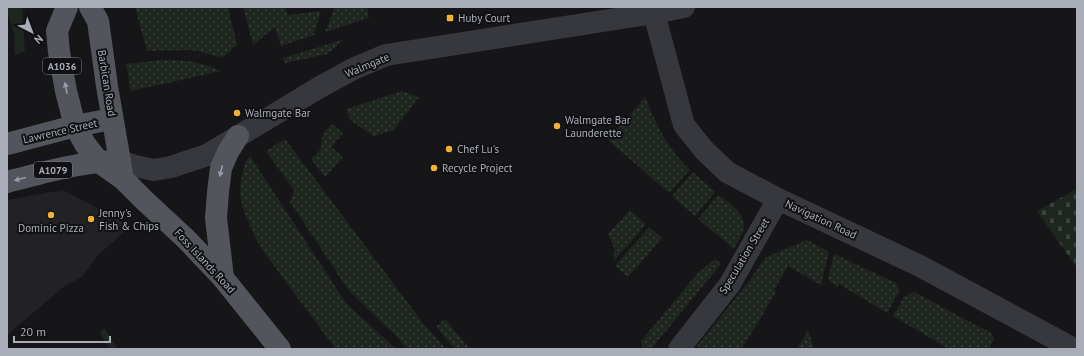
<svg xmlns="http://www.w3.org/2000/svg" width="1084" height="356" viewBox="0 0 1084 356" font-family="'PT Sans',sans-serif">
  <style>
    .built { fill: #222225 }
    .grass { fill: url(#grass-dots) }
    .cemetery { fill: url(#cemetery-stones) }
    .garden { fill: #1e261f }
    .lines { fill: none; stroke-linecap: round; stroke-linejoin: round }
    .minor { stroke: #37383d; stroke-width: 22 }
    .major { stroke: #53555c; stroke-width: 22 }
    .oneway { fill: #979ba6 }
    .poi-dot { fill: #f2b134; stroke: #111113; stroke-width: 1.5 }
    .labels { text-anchor: middle; stroke-width: 4; stroke-linejoin: round; paint-order: stroke }
    .shield { fill: #111113; stroke: #7b7e86; stroke-width: 1 }
    .shield-label { font-size: 10px; font-weight: bold; fill: #a8adb8 }
    .poi-label { font-size: 11px; fill: #a8adb8; stroke: #111113; text-anchor: start }
    .street-label { font-size: 11px; fill: #a8adb8; stroke: #111113 }
  </style>
  <defs>
    <pattern id="grass-dots" width="8" height="8" patternUnits="userSpaceOnUse"><rect width="8" height="8" fill="#1e261f"/><path d="M2 2h.1M6 6h.1" fill="none" stroke="#3c433d" stroke-width="1.8" stroke-linecap="round"/></pattern>
    <pattern id="cemetery-stones" width="16" height="16" patternUnits="userSpaceOnUse"><rect width="16" height="16" fill="#1e261f"/><path d="M2 7V4a2 2 0 0 1 4 0v3zM10 15v-3a2 2 0 0 1 4 0v3z" fill="#3c433d"/></pattern>
  </defs>
  <rect width="100%" height="100%" fill="#161618"/>
  <path class="built" d="M 63,190 L 131,226 L 97,256 L 82,277 L 66,285 L 7,335 L 7,200 Z"/>
  <path class="grass" d="M 135,7 L 228,7 L 237,45 L 222,58 L 198,51 L 188,50 L 147,51 Z
    M 243,7 L 286,7 L 287,15 L 321,11 L 314,35 L 281,46 L 275,27 L 253,45 Z
    M 335,7 L 367,7 L 369,18 L 325,32 Z
    M 345,39 L 327,54 L 285,63 L 283,58 Z
    M 162,60 C 185,60 200,61 221,71 L 131,91 L 126,64 Z
    M 402,91 L 419,97 L 394,130 L 374,136 L 351,121 L 346,109 Z
    M 645,97 C 655,123 669,151 690,170 L 669,193 L 608,140 Z
    M 332,124 L 343,133 L 331,147 L 343,157 L 325,177 L 311,159 L 319,151 L 321,148 L 322,139 L 324,132 Z
    M 285,139 L 423,323 L 446,349 L 407,349 L 398,338 L 349,291 L 290,202 L 294,190 L 266,151 Z
    M 250,156 L 346,303 L 396,349 L 336,349 L 326,336 L 266,255 L 256,239 L 243,209 L 240,194 L 241,180 L 245,163 Z
    M 693,172 L 715,192 L 695,216 L 672,196 Z
    M 718,195 C 730,203 748,214 743,231 C 741,237 737,243 734,249 L 698,219 Z
    M 630,210 L 646,224 L 614,261 L 614,247 L 608,234 Z
    M 649,227 L 662,238 L 628,277 L 615,266 Z
    M 807,240 L 829,252 L 821,285 L 788,266 L 774,290 L 776,292 L 742,349 L 703,349 L 697,346 L 747,284 L 766,257 Z
    M 834,254 L 896,283 L 899,292 L 887,313 L 839,284 L 837,287 L 828,279 Z
    M 715,259 L 721,264 L 651,349 L 645,349 L 642,346 L 641,341 L 698,273 Z
    M 914,292 L 991,333 L 994,339 L 989,349 L 949,349 L 893,316 L 904,297 Z
    M 445,319 L 470,349 L 455,349 L 436,327 Z
    M 808,330 L 814,349 L 797,349 Z"/>
  <path class="cemetery" d="M 1077,189 L 1077,268 L 1037,211 Z"/>
  <path class="garden" d="M 7,7 L 22,7 L 25,51 L 15,55 L 14,33 L 7,13 Z
    M 104,328 L 118,349 L 110,349 L 100,333 Z"/>
  <g class="lines">
    <path class="minor" d="M 654,13 L 684,125 L 704,150 L 727,172 L 778,199 L 920,266 L 1074,349
      M 120,161 L 135,166 L 154,170 L 171,167 L 207,155 L 320,87 L 353,69 L 386,55 L 654,13 L 684,7
      M 679,349 L 730,284 L 778,199"/>
    <path class="major" d="M 67,7 L 57,31 L 59,52 L 66,91 L 75,126 L 85,144 L 99,162 L 123,179 L 144,200 L 186,239 L 223,278 L 280,349
      M 90,7 L 98,21 L 107,86 L 123,179
      M 7,144 L 75,126 L 112,119
      M 7,182 C 41,173 76,163 111,161
      M 223,278 L 216,218 L 218,192 L 221,168 L 228,152 L 238,136"/>
  </g>
  <defs><path id="oneway-solid" d="M-6-.8H1V-3.2L6.5 0L1 3.2V.8H-6Z"/></defs>
  <g class="oneway">
    <use href="#oneway-solid" transform="translate(66 88) rotate(-101)"/>
    <use href="#oneway-solid" transform="translate(221 171) rotate(103)"/>
    <use href="#oneway-solid" transform="translate(20 179) rotate(165)"/>
  </g>
  <g class="poi-dot">
    <rect x="446" y="14" width="8" height="8" rx="2"/>
    <circle cx="237" cy="113" r="4"/>
    <circle cx="557" cy="126" r="4"/>
    <circle cx="449" cy="149" r="4"/>
    <circle cx="434" cy="168" r="4"/>
    <circle cx="51" cy="215" r="4"/>
    <circle cx="91" cy="219" r="4"/>
  </g>
  <g class="labels">
    <g class="shield">
      <rect x="43" y="58" width="38" height="16" rx="3"/>
      <rect x="34" y="162" width="38" height="16" rx="3"/>
    </g>
    <g class="shield-label">
      <text x="62" y="70">A1036</text>
      <text x="53" y="174">A1079</text>
    </g>
    <g class="poi-label">
      <text x="458" y="22">Huby Court</text>
      <text x="245" y="117">Walmgate Bar</text>
      <text x="565" y="124">Walmgate Bar<tspan x="565" dy="13">Launderette</tspan></text>
      <text x="457" y="153">Chef Lu's</text>
      <text x="442" y="172">Recycle Project</text>
      <text x="99" y="217">Jenny's<tspan x="99" dy="13">Fish &amp; Chips</tspan></text>
      <text x="51" y="232" text-anchor="middle">Dominic Pizza</text>
    </g>
    <g class="street-label">
      <text transform="translate(367 65) rotate(-23)" y="4">Walmgate</text>
      <text transform="translate(107 83) rotate(81)" y="4">Barbican Road</text>
      <text transform="translate(60 131) rotate(-13)" y="4">Lawrence Street</text>
      <text transform="translate(821 219) rotate(25)" y="4">Navigation Road</text>
      <text transform="translate(744 256) rotate(-59)" y="4">Speculation Street</text>
      <text transform="translate(205 261) rotate(47)" y="4">Foss Islands Road</text>
    </g>
  </g>
  <rect width="1084" height="356" fill="none" stroke="#a8adb8" stroke-width="16"/>
  <g transform="translate(32 32) rotate(138)" stroke="#111113" stroke-width="3" paint-order="stroke">
  <path d="M0-3L7 15L0 10L-7 15Z" fill="#a8adb8"/>
  <text y="-6" font-size="11" font-weight="bold" text-anchor="middle" fill="#a8adb8">N</text>
  </g>
  <path d="M14 336v6h96v-6" fill="none" stroke="#a8adb8" stroke-width="2"/>
  <text x="20" y="336" font-size="12" fill="#a8adb8" stroke="#111113" stroke-width="3" paint-order="stroke">20 m</text>
</svg>
